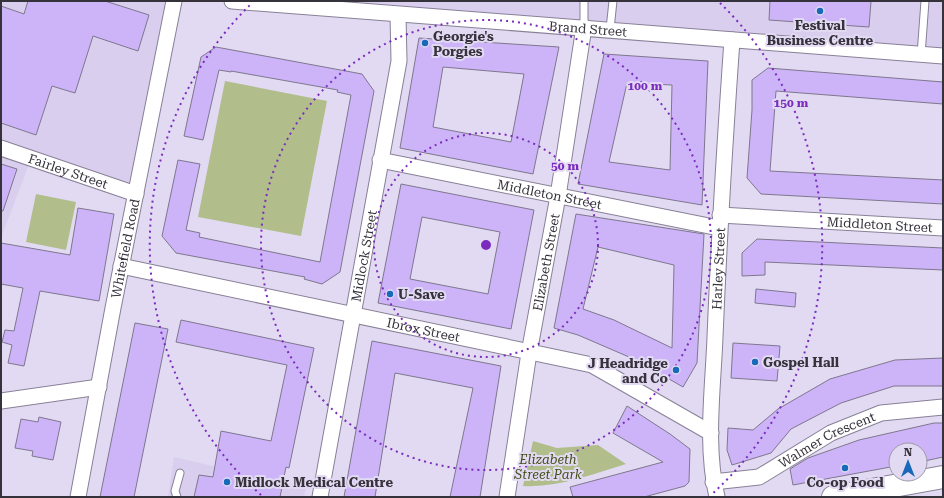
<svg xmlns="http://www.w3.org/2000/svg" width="944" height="498" viewBox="0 0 944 498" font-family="'Roboto Serif',serif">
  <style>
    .built { fill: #d9ceee }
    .green { fill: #b1be8c }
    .building { fill: #cdb4f9; stroke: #7e778d; fill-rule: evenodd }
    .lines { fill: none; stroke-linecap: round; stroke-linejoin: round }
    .lane-casing { stroke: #888097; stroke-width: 9 }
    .street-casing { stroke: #888097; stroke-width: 17 }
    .primary-casing { stroke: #888097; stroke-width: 24 }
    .lane { stroke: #fff; stroke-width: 7 }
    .street { stroke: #fff; stroke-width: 15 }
    .primary { stroke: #fff; stroke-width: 22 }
    .ring { fill: none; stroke: #7b2cbf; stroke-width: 2; stroke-dasharray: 2 4 }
    .poi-dot { fill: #1869b7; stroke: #e2daf2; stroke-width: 1.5 }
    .labels { text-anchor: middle; stroke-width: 4; stroke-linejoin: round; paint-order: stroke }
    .poi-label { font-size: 13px; font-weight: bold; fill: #36323c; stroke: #e2daf2; text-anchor: start }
    .street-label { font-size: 13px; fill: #36323c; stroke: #e2daf2 }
    .park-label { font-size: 13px; font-style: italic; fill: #434e19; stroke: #e2daf2 }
    .centre { fill: #7b2cbf; stroke: #e2daf2; stroke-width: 2 }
    .ring-label { font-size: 12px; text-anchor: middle; font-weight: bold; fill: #7b2cbf; stroke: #e2daf2; stroke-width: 4; stroke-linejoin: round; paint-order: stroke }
  </style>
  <rect width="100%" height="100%" fill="#e2daf2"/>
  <path class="built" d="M 1,1 L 174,1 L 136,194 L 31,159 L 1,238 Z
    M 243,1 L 943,1 L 943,51 Z
    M 174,457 L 306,488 L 304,497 L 168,497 Z"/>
  <path class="green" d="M 225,81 L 327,101 L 301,236 L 198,217 Z
    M 36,194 L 76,202 L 66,250 L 26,242 Z
    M 533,441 L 557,448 L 598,445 L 626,464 C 592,474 558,488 523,486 Z"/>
  <path class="building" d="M 28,1 L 105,1 L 149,15 L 138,51 L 93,36 L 75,93 L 52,86 L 36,135 L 1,123 L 1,6 L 24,14 Z
    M 770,1 L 871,1 L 869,27 L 769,20 Z
    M 419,38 L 559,47 L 533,174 L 400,148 ZM 443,67 L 524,74 L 511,142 L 433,127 Z
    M 216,47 L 362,74 L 374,91 L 340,272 L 322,284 L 304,279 L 305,277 L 176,253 L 162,236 L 178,160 L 200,164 L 186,230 L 200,233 L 199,237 L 320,262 L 351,95 L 337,92 L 338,90 L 231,71 L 231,72 L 219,70 L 203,140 L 184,136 L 201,57 Z
    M 604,54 L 708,61 L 702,205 L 578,184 ZM 627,83 L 672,85 L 670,170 L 609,162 Z
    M 768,68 L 943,82 L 943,104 L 776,91 L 770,171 L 943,180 L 943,204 L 761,194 L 747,178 L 752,110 L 752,80 Z
    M 1,164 L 17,169 L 3,211 L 1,211 Z
    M 401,184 L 534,210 L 511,329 L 378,303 ZM 422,217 L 500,232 L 488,294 L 410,279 Z
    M 78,208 L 114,214 L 99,301 L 40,291 L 24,366 L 8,363 L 12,345 L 2,342 L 5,330 L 14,331 L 23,288 L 1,284 L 1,243 L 70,255 Z
    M 576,214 L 704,234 L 697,363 L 683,387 L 636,360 L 578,335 L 554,328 ZM 598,247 L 674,265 L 672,348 L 614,320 L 583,309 Z
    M 757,239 L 943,248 L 943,270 L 765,262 L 765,275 L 742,276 L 742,253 Z
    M 756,289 L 796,293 L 795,307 L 755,303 Z
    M 181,320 L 314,348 L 289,468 L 286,467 L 280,497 L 194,497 L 199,475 L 213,477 L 221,431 L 271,441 L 287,365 L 176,342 Z
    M 135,323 L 168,329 L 134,497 L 100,497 Z
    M 372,341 L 501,366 L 480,497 L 450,497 L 473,388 L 395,373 L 375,497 L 344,497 Z
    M 733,343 L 780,346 L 777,381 L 731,378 Z
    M 943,358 L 943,386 L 894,386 L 841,403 L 791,429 L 771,453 L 732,465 L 727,450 L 728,428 L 753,430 L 778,409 L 830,379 L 895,360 Z
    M 627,406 L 670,434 L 690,449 L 689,482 L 685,486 L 644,497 L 573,497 L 570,487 L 663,462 L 613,433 Z
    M 39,417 L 61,422 L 53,460 L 32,456 L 33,451 L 15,448 L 21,419 L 38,422 Z
    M 934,423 L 943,423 L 943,457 L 920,462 L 920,450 L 896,450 L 896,466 L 793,485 L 790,469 L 808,458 L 859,440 Z"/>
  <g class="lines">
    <defs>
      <path id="lane" d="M 584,27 L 584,1
        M 610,29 L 613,1
        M 921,55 L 925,1
        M 177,497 L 175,491 L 180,473"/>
      <g id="street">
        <path id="s1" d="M 232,1 L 943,56"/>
        <path id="s2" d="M 1,148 L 136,194"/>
        <path id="s3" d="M 380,160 L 719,228"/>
        <path id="s4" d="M 720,215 L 943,228"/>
        <path id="s5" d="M 121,266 L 592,365 L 711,433"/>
        <path d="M 1,401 L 99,387"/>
        <path id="s6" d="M 713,482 L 759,477 L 831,433 L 881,413 L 943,407"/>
        <path id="s7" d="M 78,497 L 113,308 L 174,1"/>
        <path id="s8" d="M 320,497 L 399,61 L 398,15"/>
        <path id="s9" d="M 507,497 L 529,353 L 558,196 L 584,27"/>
        <path id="s10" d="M 717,497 C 705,445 713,389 715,337 C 719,238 725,139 732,40"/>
      </g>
      <path id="primary" d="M 833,497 L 943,477"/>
    </defs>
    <use href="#lane" class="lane-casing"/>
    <use href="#street" class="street-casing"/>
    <use href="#primary" class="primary-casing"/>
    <use href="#lane" class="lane"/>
    <use href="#street" class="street"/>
    <use href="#primary" class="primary"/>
  </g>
  <g class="ring">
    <circle cx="486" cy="245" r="112"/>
    <circle cx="486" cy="245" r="225"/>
    <path d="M261 495A337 337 0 0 1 252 3M720 3A337 337 0 0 1 711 495"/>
  </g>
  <g class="poi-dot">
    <circle cx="820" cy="11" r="4"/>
    <circle cx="425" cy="43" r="4"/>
    <circle cx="390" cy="294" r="4"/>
    <circle cx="755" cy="362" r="4"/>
    <circle cx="676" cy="370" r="4"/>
    <circle cx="845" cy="468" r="4"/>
    <circle cx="227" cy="482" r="4"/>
  </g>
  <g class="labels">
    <g class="poi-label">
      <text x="820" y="30" text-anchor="middle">Festival<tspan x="820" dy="15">Business Centre</tspan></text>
      <text x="433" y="41">Georgie's<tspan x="433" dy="15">Porgies</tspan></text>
      <text x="398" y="299">U-Save</text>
      <text x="763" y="367">Gospel Hall</text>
      <text x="668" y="368" text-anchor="end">J Headridge<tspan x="668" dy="15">and Co</tspan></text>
      <text x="235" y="487">Midlock Medical Centre</text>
      <text x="845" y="487" text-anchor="middle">Co-op Food</text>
    </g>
    <g class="street-label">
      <text dy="5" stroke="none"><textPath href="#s1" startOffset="357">Brand Street</textPath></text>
      <text dy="5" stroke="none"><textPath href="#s2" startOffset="71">Fairley Street</textPath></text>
      <text dy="5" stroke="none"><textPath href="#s3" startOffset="173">Middleton Street</textPath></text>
      <text dy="5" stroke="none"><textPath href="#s4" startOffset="160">Middleton Street</textPath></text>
      <text dy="5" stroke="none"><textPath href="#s7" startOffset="253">Whitefield Road</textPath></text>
      <text dy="5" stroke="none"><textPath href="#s8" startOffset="245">Midlock Street</textPath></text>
      <text dy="5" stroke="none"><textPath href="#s9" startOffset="238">Elizabeth Street</textPath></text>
      <text dy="5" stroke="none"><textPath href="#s10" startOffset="229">Harley Street</textPath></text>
      <text dy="5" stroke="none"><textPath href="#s5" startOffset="309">Ibrox Street</textPath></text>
      <text dy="5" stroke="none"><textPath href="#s6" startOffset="124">Walmer Crescent</textPath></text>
    </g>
    <g class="park-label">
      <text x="548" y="464">Elizabeth<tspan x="548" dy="15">Street Park</tspan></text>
    </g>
  </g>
  <circle cx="486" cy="245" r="6" class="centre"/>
  <g class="ring-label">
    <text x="645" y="90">100 m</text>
    <text x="791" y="107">150 m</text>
    <text x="565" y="170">50 m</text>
  </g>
  <rect width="944" height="498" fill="none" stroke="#36323c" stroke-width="4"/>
  <g transform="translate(908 462)"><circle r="19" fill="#e2daf2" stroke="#9d97a9"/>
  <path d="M0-3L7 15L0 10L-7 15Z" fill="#1869b7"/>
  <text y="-6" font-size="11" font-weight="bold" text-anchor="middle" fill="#36323c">N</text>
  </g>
</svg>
